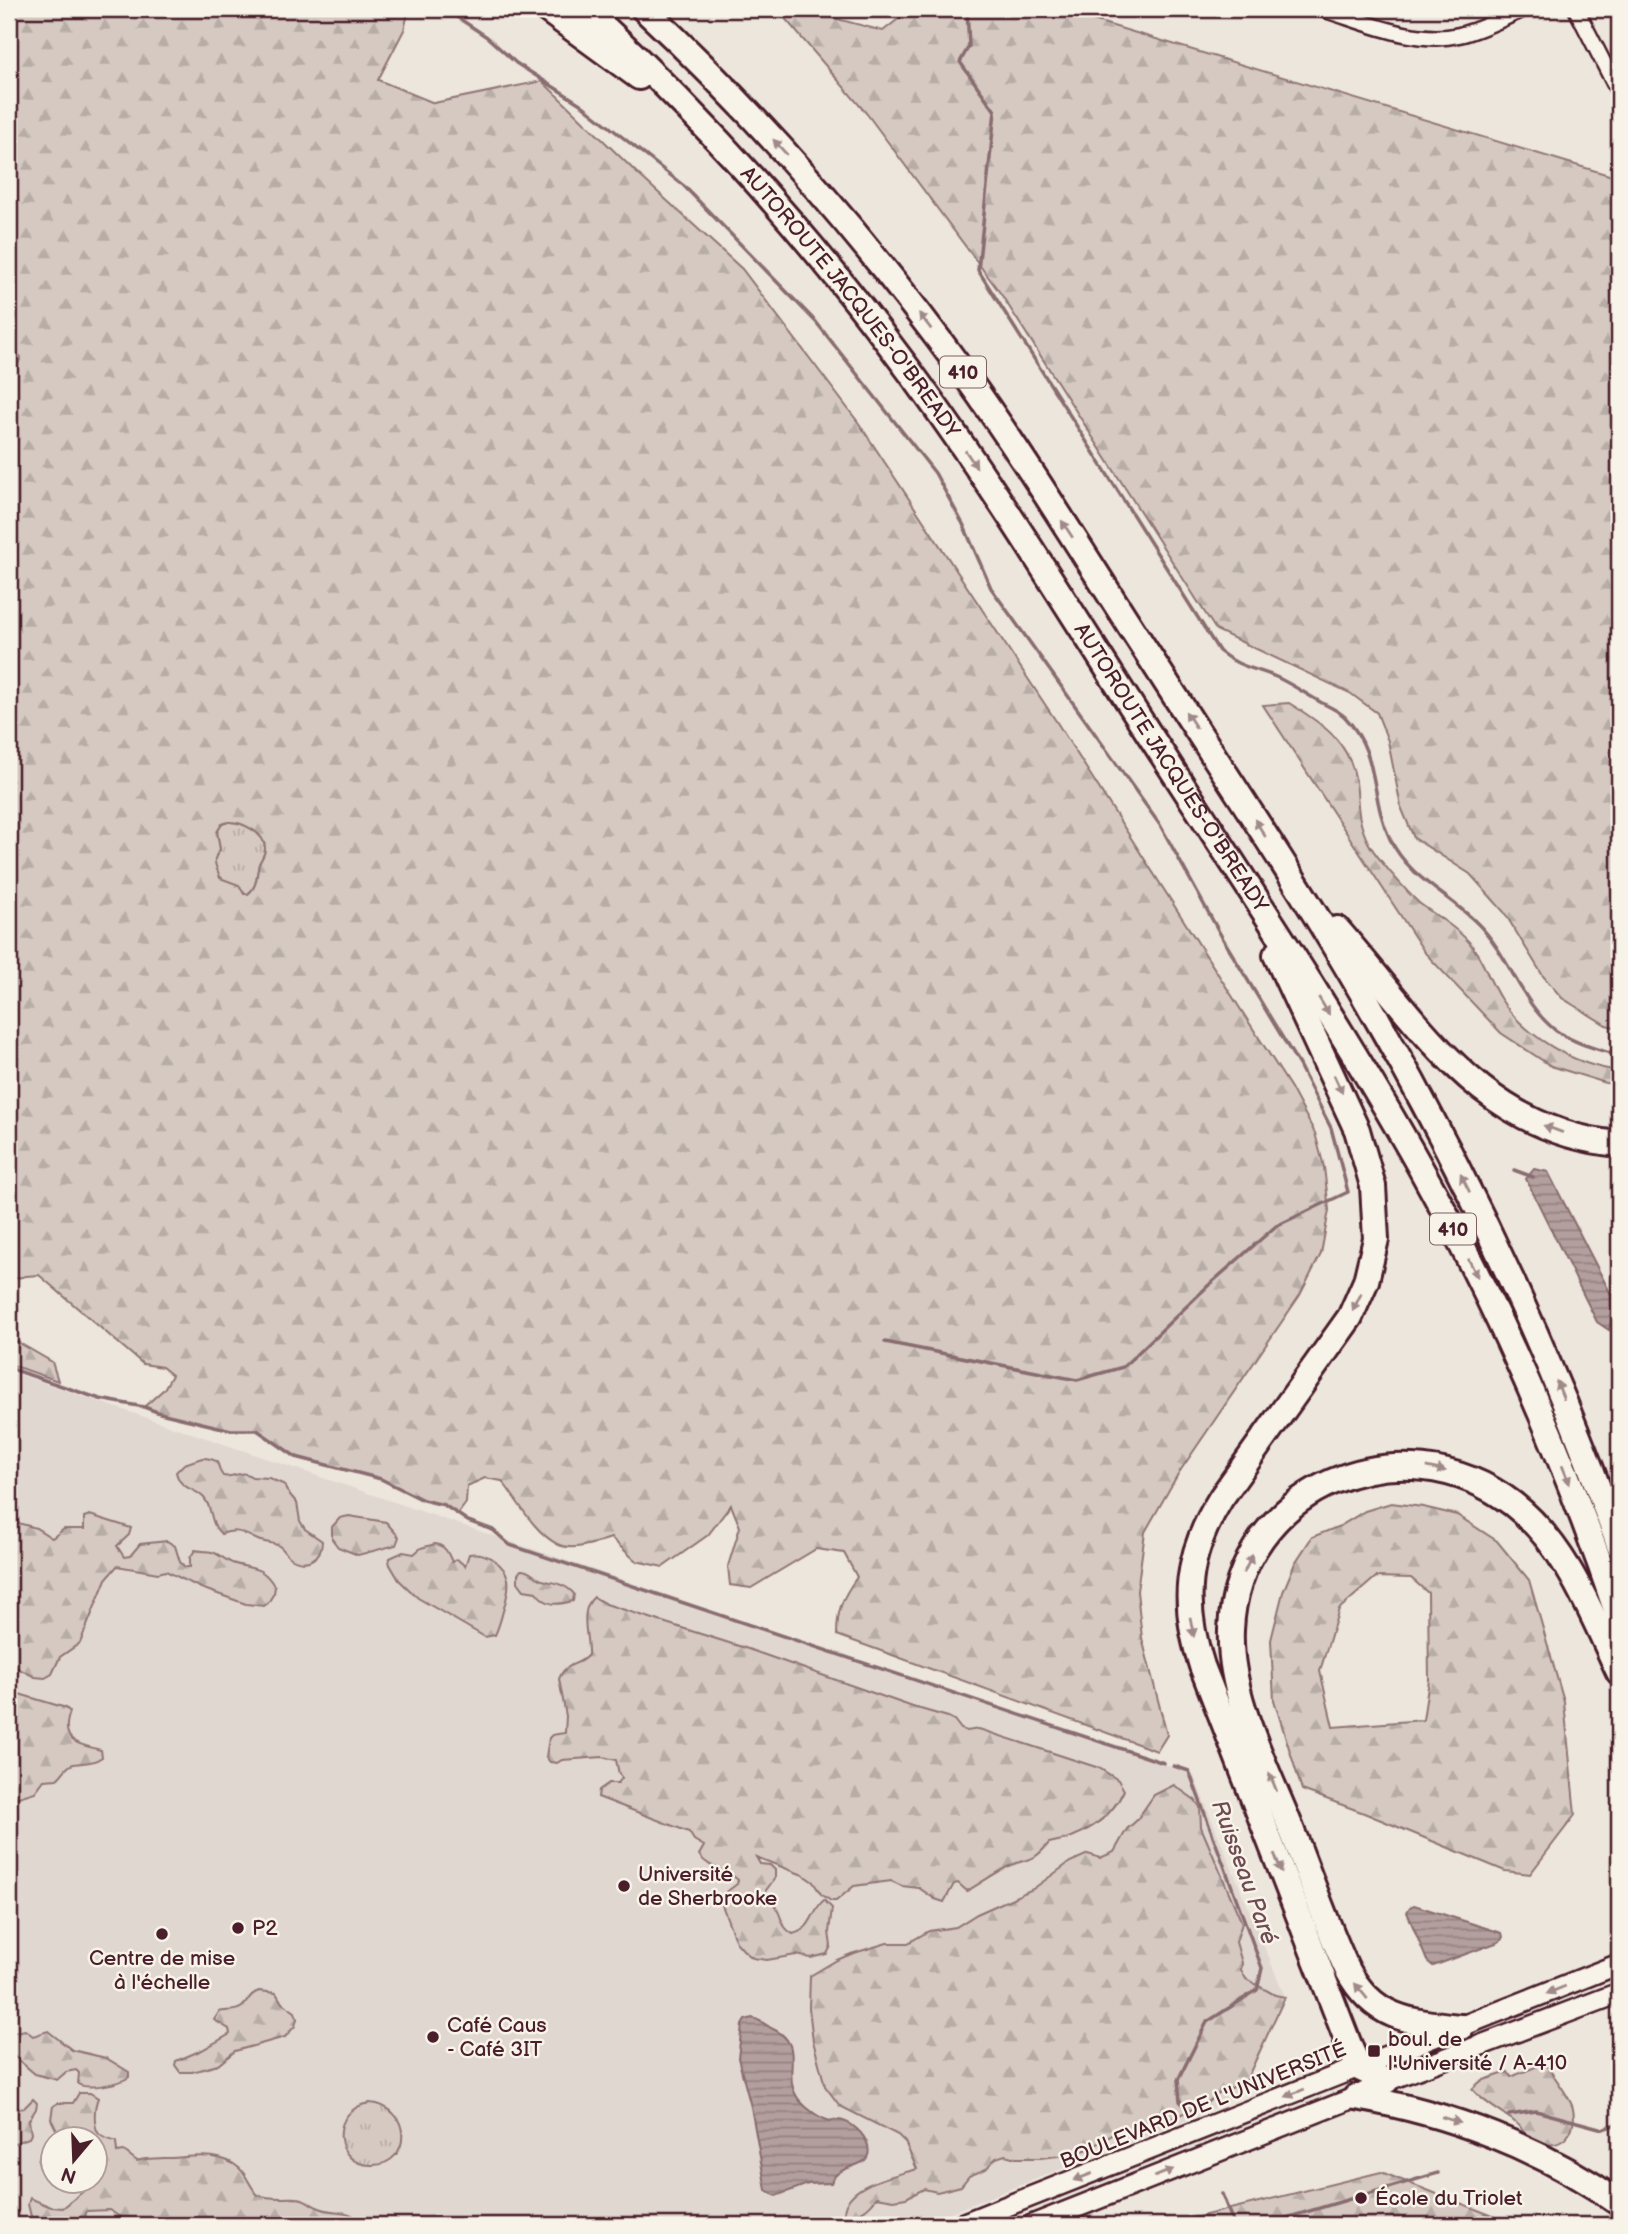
<svg xmlns="http://www.w3.org/2000/svg" width="1628" height="2234" viewBox="0 0 1628 2234" font-family="'Balsamiq Sans',sans-serif">
  <style>
    .built { fill: #e0d7d0; fill-rule: evenodd }
    .grass { fill: url(#grass-tufts); stroke: #907476; stroke-width: 2 }
    .forest { fill: url(#forest-firs); stroke: #907476; stroke-width: 2; fill-rule: evenodd }
    .water { fill: url(#water-rules); stroke: #896c6f; stroke-width: 2 }
    .lines { fill: none; stroke-linecap: round; stroke-linejoin: round }
    .stream { stroke: #896c6f; stroke-width: 3.5 }
    .street-casing { stroke: #4a1f2b; stroke-width: 19 }
    .secondary-casing { stroke: #4a1f2b; stroke-width: 24 }
    .highway-casing { stroke: #4a1f2b; stroke-width: 30 }
    .street { stroke: #f7f3e8; stroke-width: 14 }
    .secondary { stroke: #f7f3e8; stroke-width: 19 }
    .highway { stroke: #f7f3e8; stroke-width: 24 }
    .oneway { fill: #a0898a }
    .poi-dot { fill: #4a1f2b; stroke: #f7f3e8; stroke-width: 2.5 }
    .labels { text-anchor: middle; stroke-width: 5; stroke-linejoin: round; paint-order: stroke }
    .shield { fill: #f7f3e8; stroke: #7e5f64; stroke-width: 2 }
    .shield-label { font-size: 19px; font-weight: bold; fill: #4a1f2b }
    .street-label { font-size: 21px; fill: #4a1f2b; stroke: #f7f3e8 }
    .poi-label { font-size: 21px; fill: #4a1f2b; stroke: #f7f3e8; text-anchor: start }
    .water-label { font-size: 23px; font-style: italic; fill: #6f4c53; stroke: #f7f3e8 }
  </style>
  <defs>
    <pattern id="grass-tufts" width="24" height="20" patternUnits="userSpaceOnUse" patternTransform="scale(1.75)"><rect width="24" height="20" fill="#d5c9c2"/><path d="M3 7l-1-3M5 7V3M7 7l1-3M15 17l-1-3M17 17v-4M19 17l1-3" fill="none" stroke="#b8aca7"/></pattern>
    <pattern id="forest-firs" width="22" height="20" patternUnits="userSpaceOnUse" patternTransform="scale(1.75)"><rect width="22" height="20" fill="#d5c9c2"/><path d="M5 1l3.5 6h-7zM16 11l3.5 6h-7z" fill="#b8aca7"/></pattern>
    <pattern id="water-rules" width="6" height="5" patternUnits="userSpaceOnUse" patternTransform="scale(1.75)"><rect width="6" height="5" fill="#b39f9d"/><path d="M0 2.5h6" fill="none" stroke="#948180"/></pattern>
  </defs>
  <rect width="100%" height="100%" fill="#ece6dd"/>
  <filter id="ink" filterUnits="userSpaceOnUse"><feTurbulence type="fractalNoise" baseFrequency=".0143" numOctaves="2"/><feDisplacementMap in="SourceGraphic" scale="14" xChannelSelector="R" yChannelSelector="G"/><feConvolveMatrix kernelMatrix="1 2 1 2 8 2 1 2 1" color-interpolation-filters="sRGB"/></filter>
  <g filter="url(#ink)">
    <path class="built" d="M 9,1371 L 1193,1774 L 1285,1997 L 1240,2095 L 1199,2115 L 918,2225 L 9,2225 ZM 52,2140 L 94,2140 L 94,2182 L 52,2182 Z"/>
    <path class="grass" d="M 228,822 C 241,821 266,833 265,849 C 265,855 261,859 259,864 C 256,876 258,886 248,894 C 236,891 210,874 214,860 C 214,858 219,851 220,850 L 217,832 L 222,824 Z
      M 370,2103 C 412,2106 413,2164 373,2165 C 333,2167 328,2109 370,2103 Z"/>
    <path class="forest" d="M 9,9 L 409,9 L 404,30 L 378,80 L 434,103 L 542,81 L 639,175 L 742,269 L 858,422 L 1056,721 L 1291,1088 L 1315,1133 L 1324,1167 L 1329,1210 L 1321,1254 L 1300,1295 L 1178,1474 L 1145,1532 L 1137,1591 L 1142,1638 L 1167,1735 L 1157,1751 L 837,1635 C 837,1610 842,1598 857,1577 L 844,1553 L 816,1549 L 751,1588 L 730,1585 L 728,1566 L 740,1527 L 731,1505 L 708,1535 L 663,1567 L 636,1561 L 611,1538 C 595,1543 572,1552 557,1544 C 533,1531 518,1501 502,1481 L 485,1478 L 467,1486 L 466,1503 L 458,1514 L 444,1505 L 423,1500 L 381,1479 L 296,1457 L 257,1430 L 231,1430 L 160,1413 L 144,1407 L 164,1389 L 172,1375 L 162,1367 L 143,1364 L 39,1275 L 26,1276 L 9,1280 L 9,385 L 21,357 L 9,349 ZM 228,822 C 241,821 266,833 265,849 C 265,855 261,859 259,864 C 256,876 258,886 248,894 L 244,894 L 239,885 L 220,878 C 217,865 210,862 220,850 L 217,832 L 222,824 Z
      M 777,9 L 799,9 L 883,31 L 911,9 L 1074,9 L 1073,14 L 1619,178 L 1619,1028 L 1606,1025 L 1562,998 L 1543,976 L 1504,912 L 1470,874 L 1414,838 L 1401,807 L 1388,741 L 1377,713 L 1350,693 L 1216,630 L 1001,294 L 867,114 Z
      M 1289,703 C 1325,725 1354,745 1357,791 C 1358,810 1359,824 1368,842 C 1375,856 1407,892 1419,903 C 1436,916 1455,926 1469,942 C 1483,958 1489,981 1500,998 C 1525,1037 1574,1065 1619,1071 L 1619,1087 L 1551,1066 L 1501,1033 L 1425,953 L 1263,705 Z
      M 9,1337 L 52,1362 L 58,1381 L 9,1364 Z
      M 202,1458 C 224,1459 215,1466 223,1476 C 234,1479 241,1468 252,1477 L 269,1478 L 285,1485 L 286,1490 L 297,1503 L 300,1521 L 305,1529 L 322,1541 C 322,1559 306,1567 291,1558 C 286,1555 284,1549 279,1546 C 273,1542 264,1543 258,1540 C 243,1533 238,1528 221,1534 C 209,1523 213,1508 204,1498 C 194,1487 180,1490 176,1472 L 184,1464 Z
      M 1391,1503 L 1423,1507 L 1457,1515 L 1497,1541 L 1529,1580 L 1564,1702 L 1575,1815 L 1530,1874 L 1505,1871 L 1364,1813 L 1302,1790 L 1274,1700 L 1271,1640 L 1283,1592 L 1295,1563 L 1312,1537 L 1340,1526 L 1365,1511 ZM 1376,1577 L 1411,1578 L 1428,1593 L 1429,1680 L 1423,1720 L 1333,1727 L 1320,1671 L 1339,1609 Z
      M 9,1506 L 16,1515 L 18,1523 L 36,1528 L 52,1538 L 64,1529 L 84,1529 L 84,1517 L 90,1515 L 131,1528 L 129,1535 L 117,1546 L 124,1557 L 130,1556 L 140,1544 L 167,1541 L 175,1546 L 180,1562 L 185,1567 L 190,1567 L 190,1558 L 195,1550 C 201,1551 207,1551 212,1552 C 219,1554 225,1560 232,1563 C 253,1570 262,1565 275,1587 L 274,1593 L 268,1603 L 264,1606 L 246,1604 L 201,1588 L 166,1571 L 158,1573 L 117,1566 L 106,1579 L 80,1643 L 60,1657 L 52,1674 L 45,1678 L 35,1677 L 9,1664 Z
      M 349,1516 L 386,1522 L 399,1537 L 396,1545 L 358,1555 L 338,1547 L 332,1539 L 332,1527 L 340,1518 Z
      M 435,1544 C 446,1546 448,1553 452,1562 L 457,1559 L 465,1566 L 469,1554 C 479,1552 486,1555 494,1560 C 512,1573 510,1585 505,1604 C 502,1614 500,1625 495,1635 L 485,1637 L 418,1598 L 399,1580 L 389,1563 L 390,1558 L 403,1552 L 414,1554 L 421,1548 Z
      M 521,1570 C 531,1570 533,1577 542,1580 C 554,1583 566,1584 574,1594 L 573,1601 C 557,1605 547,1607 536,1592 L 524,1590 L 518,1582 L 518,1574 Z
      M 594,1597 L 606,1604 L 745,1648 L 910,1706 L 948,1717 L 954,1720 L 961,1729 L 967,1731 L 979,1729 L 1099,1768 L 1118,1780 L 1124,1790 C 1111,1820 1080,1838 1049,1843 C 1030,1866 1029,1856 1007,1867 C 993,1874 981,1883 967,1891 L 958,1883 L 954,1884 L 944,1902 L 935,1899 L 919,1888 L 902,1886 L 891,1881 L 854,1886 L 836,1901 L 831,1901 L 821,1894 L 813,1882 L 803,1875 L 756,1857 L 760,1864 L 770,1865 L 775,1870 L 775,1878 L 764,1893 C 767,1899 771,1901 775,1906 C 783,1917 780,1927 793,1934 C 813,1929 811,1911 824,1900 L 832,1908 L 829,1932 L 831,1946 L 827,1954 L 811,1958 L 796,1955 L 767,1960 L 753,1958 L 745,1952 L 736,1942 L 722,1905 L 725,1893 L 737,1884 L 738,1880 C 725,1867 711,1871 699,1855 L 704,1846 L 694,1840 L 689,1832 L 598,1797 L 599,1790 L 609,1783 L 618,1783 L 622,1778 L 619,1774 L 616,1760 L 603,1757 L 562,1760 L 557,1763 L 550,1762 L 546,1757 L 549,1738 L 552,1735 L 565,1733 L 566,1716 L 559,1679 C 566,1661 578,1667 588,1655 C 589,1636 578,1611 594,1597 Z
      M 9,1691 L 66,1708 L 70,1712 C 59,1742 78,1744 101,1750 L 102,1757 C 92,1764 85,1762 74,1764 C 66,1765 63,1775 57,1779 L 44,1780 L 35,1792 L 9,1800 Z
      M 1174,1785 L 1195,1800 L 1200,1807 L 1201,1827 L 1242,1923 L 1236,1942 L 1242,1963 L 1241,1970 L 1246,1979 L 1275,1995 L 1285,1997 L 1245,2083 L 1220,2092 L 1207,2103 L 1168,2120 L 1159,2121 L 1155,2125 L 1132,2133 L 1123,2132 L 1114,2134 L 1089,2149 L 1067,2155 L 1040,2158 L 1016,2158 L 1005,2155 L 996,2158 L 986,2169 L 969,2176 L 961,2186 L 937,2192 L 924,2189 L 906,2198 L 894,2200 L 877,2197 C 869,2208 861,2215 847,2215 L 844,2213 C 846,2183 895,2176 917,2169 L 905,2142 L 898,2135 L 840,2106 L 825,2086 L 813,2041 L 809,2008 L 810,1976 L 837,1960 L 851,1954 L 887,1943 L 908,1943 L 929,1931 L 956,1927 L 977,1914 L 1033,1889 L 1070,1862 L 1088,1854 L 1100,1858 L 1114,1852 L 1127,1829 L 1136,1821 L 1154,1795 Z
      M 259,1991 L 276,1993 L 282,2003 L 295,2012 L 297,2019 L 295,2026 L 285,2037 L 235,2051 L 218,2065 L 192,2072 L 180,2072 L 175,2065 L 176,2061 L 202,2050 L 230,2034 L 229,2029 L 214,2020 L 219,2012 C 226,2010 236,2012 242,2007 C 249,2001 249,1994 259,1991 Z
      M 25,2030 L 33,2036 L 48,2031 L 72,2050 L 106,2058 L 129,2072 L 129,2077 C 120,2084 87,2090 78,2084 L 79,2073 L 76,2070 L 66,2072 L 57,2080 L 35,2074 L 9,2052 L 9,2031 L 11,2033 Z
      M 1540,2065 L 1547,2066 C 1554,2077 1571,2098 1573,2109 C 1578,2134 1559,2153 1535,2141 C 1524,2136 1521,2126 1511,2119 C 1498,2110 1483,2102 1472,2089 L 1481,2081 L 1508,2072 L 1511,2077 Z
      M 9,2088 L 16,2106 L 19,2109 L 24,2108 L 33,2099 L 37,2103 L 36,2109 L 29,2120 L 31,2134 L 29,2138 L 9,2145 Z
      M 79,2093 L 90,2093 L 98,2098 C 94,2107 93,2126 99,2134 C 103,2139 111,2139 116,2142 L 117,2152 L 124,2151 L 137,2161 C 146,2158 154,2159 164,2158 C 189,2158 218,2150 239,2168 C 247,2175 250,2187 258,2195 C 272,2200 283,2197 297,2198 C 305,2198 310,2204 317,2207 C 335,2216 348,2205 362,2225 L 133,2225 L 109,2210 L 87,2211 L 85,2216 L 93,2223 L 104,2225 L 33,2225 L 28,2204 L 30,2198 L 51,2207 L 63,2208 L 86,2189 L 87,2182 L 94,2182 L 94,2140 L 52,2140 L 52,2173 L 40,2168 L 38,2161 L 45,2142 L 59,2135 L 51,2119 L 53,2106 L 58,2103 L 73,2103 Z
      M 1381,2172 L 1516,2225 L 1165,2225 Z"/>
    <path class="water" d="M 1534,1169 L 1548,1172 L 1615,1302 L 1609,1330 L 1597,1322 L 1526,1179 Z
      M 1414,1905 L 1502,1933 L 1503,1937 L 1499,1942 L 1433,1966 L 1427,1961 L 1407,1912 L 1410,1907 Z
      M 752,2018 C 759,2019 764,2024 771,2028 C 810,2045 778,2075 800,2101 C 806,2108 818,2117 827,2120 C 833,2122 830,2119 837,2120 C 850,2120 865,2134 868,2146 C 874,2171 838,2161 831,2183 L 808,2184 L 776,2196 L 766,2190 L 751,2107 L 738,2058 L 742,2025 L 745,2020 Z"/>
    <g class="lines">
      <path class="stream" d="M 445,9 L 487,37 L 516,63 L 582,105 L 684,186 L 816,322 L 935,473 L 963,524 L 991,588 L 1160,825 L 1223,939 L 1299,1065 L 1331,1128 L 1348,1192 L 1276,1226 L 1211,1283 L 1123,1367 L 1077,1380 L 885,1342
        M 967,9 L 969,46 L 960,62 L 995,111 L 978,270 L 1219,651 C 1238,667 1254,668 1276,677 C 1292,684 1307,695 1322,703 C 1330,707 1339,711 1345,717 C 1381,755 1369,796 1390,839 C 1409,878 1448,894 1477,923 C 1509,954 1520,1002 1555,1030 C 1573,1043 1598,1049 1619,1056
        M 1514,1170 L 1533,1177
        M 9,1368 L 100,1399 L 144,1407 L 160,1413 L 231,1430 L 257,1430 L 296,1457 L 381,1479 L 423,1500 L 444,1505 L 468,1521 L 493,1530 L 510,1545 L 1164,1763
        M 1174,1766 L 1189,1771 L 1262,1968 L 1257,1990 L 1207,2022 L 1178,2080 L 1180,2101 L 1191,2114
        M 1509,2115 L 1536,2111 L 1603,2129 L 1619,2123
        M 1222,2194 L 1234,2225
        M 1262,2225 L 1438,2173"/>
      <defs>
        <path id="street" d="M 1322,9 C 1365,22 1414,45 1459,35 C 1482,30 1503,18 1524,9
          M 1576,9 L 1619,93"/>
        <path id="secondary" d="M 959,2225 L 1619,1964
          M 1032,2225 L 1356,2097 L 1386,2081 L 1619,1993"/>
        <g id="highway">
          <path d="M 546,9 L 639,77"/>
          <path id="s1" d="M 585,9 C 704,118 812,239 908,369 C 996,488 1073,616 1153,740 C 1244,881 1338,1020 1420,1167 C 1500,1310 1566,1462 1619,1618"/>
          <path d="M 644,9 C 763,120 869,243 965,375 C 1033,470 1093,570 1157,668 C 1228,779 1302,888 1368,1003 C 1468,1176 1552,1356 1619,1545"/>
          <path d="M 1337,929 C 1420,1023 1481,1132 1619,1144"/>
          <path d="M 1276,955 L 1357,1130 L 1373,1186 L 1376,1239 L 1366,1281 L 1350,1317 L 1221,1498 C 1186,1555 1181,1603 1202,1666 L 1351,2050 L 1359,2068 L 1386,2081"/>
          <path d="M 1461,2027 C 1409,2022 1373,2019 1347,1969 C 1325,1922 1309,1873 1290,1826 C 1266,1766 1228,1695 1231,1630 C 1237,1487 1402,1419 1513,1504 C 1566,1545 1591,1612 1619,1672"/>
          <path d="M 1356,2097 C 1449,2113 1542,2148 1619,2203"/>
        </g>
      </defs>
      <use href="#street" class="street-casing"/>
      <use href="#secondary" class="secondary-casing"/>
      <use href="#highway" class="highway-casing"/>
      <use href="#street" class="street"/>
      <use href="#secondary" class="secondary"/>
      <use href="#highway" class="highway"/>
    </g>
    <defs><path id="oneway-solid" d="M-6-.8H1V-3.2L6.5 0L1 3.2V.8H-6Z" transform="scale(1.75)"/></defs>
    <g class="oneway">
      <use href="#oneway-solid" transform="translate(780 147) rotate(-132)"/>
      <use href="#oneway-solid" transform="translate(925 321) rotate(-127)"/>
      <use href="#oneway-solid" transform="translate(971 459) rotate(56)"/>
      <use href="#oneway-solid" transform="translate(1067 529) rotate(-123)"/>
      <use href="#oneway-solid" transform="translate(1191 720) rotate(-123)"/>
      <use href="#oneway-solid" transform="translate(1260 828) rotate(-122)"/>
      <use href="#oneway-solid" transform="translate(1324 1006) rotate(58)"/>
      <use href="#oneway-solid" transform="translate(1338 1084) rotate(65)"/>
      <use href="#oneway-solid" transform="translate(1553 1129) rotate(-160)"/>
      <use href="#oneway-solid" transform="translate(1465 1183) rotate(-117)"/>
      <use href="#oneway-solid" transform="translate(1473 1268) rotate(63)"/>
      <use href="#oneway-solid" transform="translate(1357 1302) rotate(116)"/>
      <use href="#oneway-solid" transform="translate(1560 1390) rotate(-112)"/>
      <use href="#oneway-solid" transform="translate(1436 1469) rotate(12)"/>
      <use href="#oneway-solid" transform="translate(1566 1475) rotate(68)"/>
      <use href="#oneway-solid" transform="translate(1248 1564) rotate(-65)"/>
      <use href="#oneway-solid" transform="translate(1192 1627) rotate(79)"/>
      <use href="#oneway-solid" transform="translate(1273 1782) rotate(-112)"/>
      <use href="#oneway-solid" transform="translate(1278 1863) rotate(69)"/>
      <use href="#oneway-solid" transform="translate(1556 1990) rotate(158)"/>
      <use href="#oneway-solid" transform="translate(1361 1991) rotate(-129)"/>
      <use href="#oneway-solid" transform="translate(1295 2093) rotate(158)"/>
      <use href="#oneway-solid" transform="translate(1451 2120) rotate(18)"/>
      <use href="#oneway-solid" transform="translate(1164 2173) rotate(-22)"/>
      <use href="#oneway-solid" transform="translate(1083 2177) rotate(159)"/>
    </g>
  </g>
  <g class="poi-dot">
    <circle cx="624" cy="1886" r="7"/>
    <circle cx="238" cy="1928" r="7"/>
    <circle cx="162" cy="1934" r="7"/>
    <circle cx="433" cy="2037" r="7"/>
    <rect x="1367" y="2044" width="14" height="14" rx="3.5"/>
    <circle cx="1361" cy="2198" r="7"/>
  </g>
  <g class="labels">
    <g class="shield">
      <rect x="940" y="356.5" width="46" height="31" rx="5"/>
      <rect x="1430" y="1213.5" width="46" height="31" rx="5"/>
    </g>
    <g class="shield-label">
      <text x="963" y="379">410</text>
      <text x="1453" y="1236">410</text>
    </g>
    <g class="street-label">
      <text dy="7" stroke="none"><textPath href="#s1" startOffset="396">AUTOROUTE JACQUES-O'BREADY</textPath></text>
      <text dy="7" stroke="none"><textPath href="#s1" startOffset="962">AUTOROUTE JACQUES-O'BREADY</textPath></text>
      <text transform="translate(1203 2105) rotate(-22)" y="7">BOULEVARD DE L'UNIVERSITÉ</text>
    </g>
    <g class="poi-label">
      <text x="638" y="1881">Université<tspan x="638" dy="24">de Sherbrooke</tspan></text>
      <text x="252" y="1935">P2</text>
      <text x="162" y="1965" text-anchor="middle">Centre de mise<tspan x="162" dy="24">à l'échelle</tspan></text>
      <text x="447" y="2032">Café Caus<tspan x="447" dy="24">- Café 3IT</tspan></text>
      <text x="1388" y="2046">boul. de<tspan x="1388" dy="24">l'Université / A-410</tspan></text>
      <text x="1375" y="2205">École du Triolet</text>
    </g>
    <g class="water-label">
      <text transform="translate(1245 1872) rotate(70)" y="8">Ruisseau Paré</text>
    </g>
  </g>
  <rect width="1628" height="2234" fill="none" stroke="#f7f3e8" stroke-width="35"/>
  <rect x="18" y="18" width="1593" height="2199" fill="none" stroke="#4a1f2b" stroke-width="2.5" filter="url(#ink)"/>
  <g transform="translate(74 2160) rotate(199)"><circle r="33" fill="#f7f3e8" stroke="#b29e9c" stroke-width="2"/>
  <path d="M0-5L12 26L0 18L-12 26Z" fill="#4a1f2b"/>
  <text y="-10" font-size="19" font-weight="bold" text-anchor="middle" fill="#4a1f2b">N</text>
  </g>
</svg>
